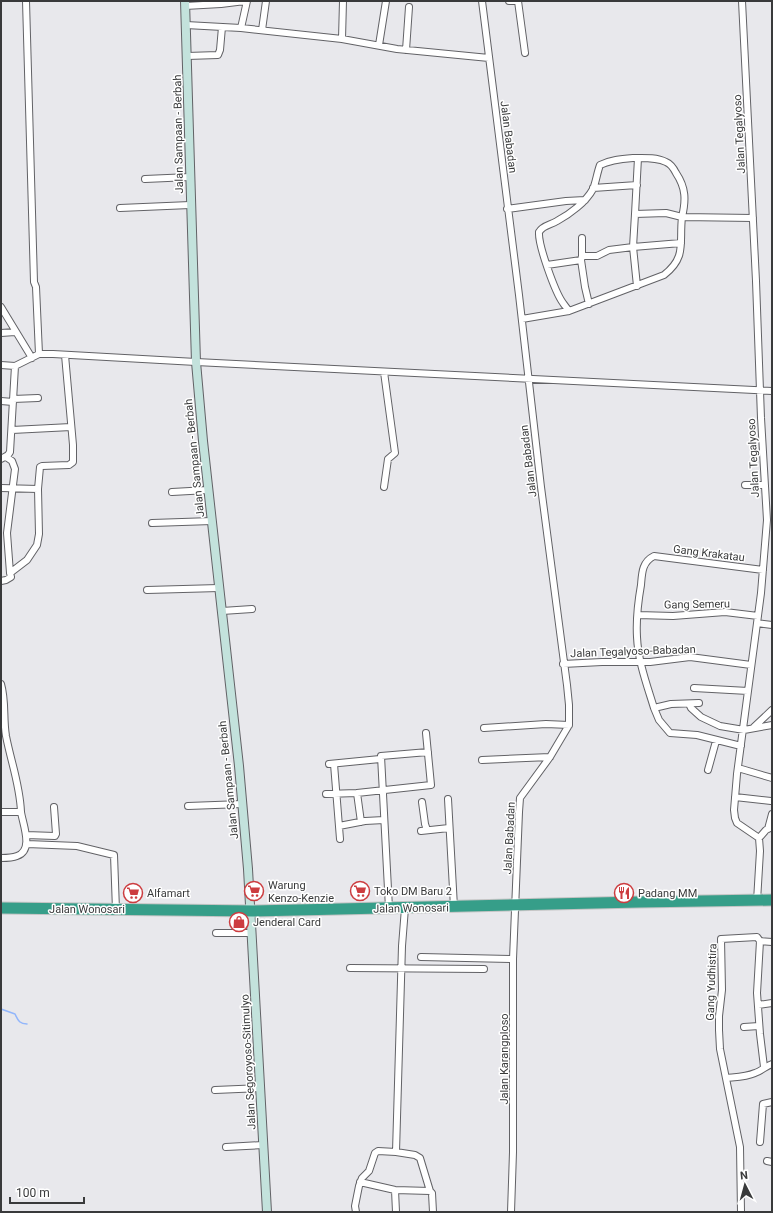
<svg xmlns="http://www.w3.org/2000/svg" width="773" height="1213" viewBox="0 0 773 1213" font-family="Roboto,sans-serif">
  <style>
    .lines { fill: none; stroke-linecap: round; stroke-linejoin: round }
    .stream { stroke: #92b6fb; stroke-width: 1.5 }
    .street-casing { stroke: #626266; stroke-width: 8 }
    .secondary-casing { stroke: #626266; stroke-width: 10 }
    .highway-casing { stroke: #c4c4c4; stroke-width: 13 }
    .street { stroke: #fff; stroke-width: 6 }
    .secondary { stroke: #c3e2dc; stroke-width: 8 }
    .highway { stroke: #369e89; stroke-width: 11 }
    .labels { text-anchor: middle; stroke-width: 3; stroke-linejoin: round; paint-order: stroke }
    .street-label { font-size: 11px; fill: #393a3b; stroke: #fff }
    .poi-label { font-size: 11px; fill: #393a3b; stroke: #fff; text-anchor: start }
  </style>
  <rect width="100%" height="100%" fill="#e8e8ec"/>
  <g class="lines">
    <path class="stream" d="M 1,1009 L 15,1014 C 18,1020 19,1024 27,1024"/>
    <defs>
      <path id="street" d="M 26,1 L 34,282 L 36,287 L 39,354
        M 482,1 L 519,295 L 541,487 L 567,685 L 569,705 L 569,725 L 550,757 L 520,798 L 519,812 L 513,959 L 513,1152 L 511,1212
        M 509,1 L 518,1
        M 518,1 L 525,53
        M 742,1 L 756,281 L 761,418 L 767,520 L 761,593 L 737,774 L 734,810 L 735,818 L 737,823 L 759,838 L 760,851 L 757,901
        M 185,6 L 221,4 L 245,1
        M 186,25 L 241,28 L 342,39 L 397,49 L 489,58
        M 241,28 L 247,1
        M 262,30 L 266,1
        M 342,39 L 343,1
        M 379,45 L 386,1
        M 406,50 L 409,7
        M 187,56 L 218,55 L 220,50 L 222,27
        M 145,179 L 190,177
        M 593,188 L 637,185
        M 120,208 L 190,205
        M 507,209 L 566,201 L 585,200
        M 635,214 L 638,158
        M 582,238 L 582,256 L 581,260 L 585,287 L 589,304
        M 582,256 L 597,256 L 609,250 L 633,247 L 637,286
        M 547,265 L 581,260
        M 1,307 L 32,358
        M 569,311 C 567,308 565,306 563,303 C 555,292 538,245 539,232 C 543,225 551,225 557,221 C 570,214 586,202 593,189 C 596,182 597,173 600,165 C 610,160 621,159 633,158 C 643,158 656,157 666,162 C 671,164 674,169 676,173 C 686,188 686,200 682,217 L 666,213 L 635,214 L 633,247 L 681,243
        M 522,319 L 569,311 L 664,275 C 687,257 679,243 682,217 L 753,218
        M 1,333 L 15,332
        M 1,365 L 15,366 L 10,452 L 8,455 L 1,459
        M 15,366 L 39,354 L 53,354 L 196,362 L 772,391
        M 384,372 L 395,453 L 388,459 L 384,487
        M 13,399 L 38,398
        M 1,401 L 13,402
        M 12,430 L 71,427
        M 6,457 L 12,461 L 15,469 L 7,533 L 10,573
        M 745,485 L 765,485
        M 1,488 L 38,489
        M 172,492 L 208,490
        M 152,523 L 212,521
        M 1,581 L 6,580 L 11,577 L 10,573 L 27,560 L 37,545 L 39,534 L 38,489 L 40,467 L 42,466 L 69,465 L 73,462 L 73,445 L 65,355
        M 147,590 L 219,588
        M 222,611 L 252,609
        M 638,615 L 673,616 L 725,612 L 758,616
        M 757,623 L 772,625
        M 563,664 L 602,662 L 650,662 L 690,657 L 751,665
        M 1,684 C 6,701 3,718 6,736 C 11,762 20,785 21,812
        M 694,688 L 748,691
        M 699,703 L 671,704 L 654,708 L 659,720 L 670,733 L 697,735 L 741,746
        M 689,704 L 691,708 L 701,717 L 720,726 L 744,730 L 772,725
        M 654,708 C 647,685 638,661 637,637 C 636,620 638,602 641,585 C 642,573 642,562 654,556 L 763,570
        M 754,727 L 772,710
        M 484,728 L 546,724 L 569,725
        M 482,760 L 550,757
        M 329,764 L 380,759
        M 334,764 L 340,839
        M 738,768 L 772,778
        M 708,770 L 716,741
        M 357,793 L 361,822
        M 326,794 L 357,793 L 431,785 L 426,733
        M 735,797 L 771,801
        M 448,799 L 454,907
        M 422,802 L 425,824 L 427,830
        M 188,806 L 242,804
        M 1,812 L 21,812 C 23,825 34,850 17,856 C 12,858 6,858 1,858
        M 339,826 L 365,821 L 384,820
        M 768,829 L 772,814
        M 421,831 L 449,828
        M 26,835 L 55,836 L 56,834 L 54,807
        M 759,838 L 766,830 L 772,827
        M 27,844 L 77,846 L 114,855 L 116,910
        M 389,908 L 381,756 L 428,752
        M 216,933 L 251,933
        M 760,941 L 757,993 L 760,1034 L 764,1067
        M 421,957 L 513,959
        M 350,968 L 484,969
        M 758,1005 L 772,1003
        M 744,1027 L 759,1026
        M 726,1078 C 736,1077 746,1077 755,1073 C 761,1071 766,1066 772,1064
        M 215,1090 L 260,1088
        M 760,1142 L 763,1104 L 772,1102
        M 226,1147 L 263,1145
        M 396,1152 L 415,1155 L 420,1158 L 430,1191 L 432,1193 L 433,1212
        M 767,1161 L 772,1162
        M 360,1182 L 395,1190 L 430,1191
        M 395,1190 L 396,1212
        M 356,1212 L 355,1206 L 359,1186 L 362,1178 L 369,1171 L 375,1153 L 378,1151 L 396,1152 L 402,946 L 405,908
        M 741,1212 L 740,1147 L 720,1049 L 719,1030 L 719,1016 L 722,990 L 721,939 L 757,937 L 760,941 L 772,942"/>
      <path id="secondary" d="M 185,1 L 196,362 L 203,441 L 239,766 L 248,869 L 267,1212"/>
      <path id="highway" d="M 1,908 L 254,911 L 639,902 L 772,900"/>
    </defs>
    <use href="#street" class="street-casing"/>
    <use href="#secondary" class="secondary-casing"/>
    <use href="#highway" class="highway-casing"/>
    <use href="#street" class="street"/>
    <use href="#secondary" class="secondary"/>
    <use href="#highway" class="highway"/>
  </g>
  <defs>
    <symbol id="supermarket-ring" viewBox="-11 -11 22 22"><circle r="9.5" fill="#fff" stroke="#cc3d40" stroke-width="1.5"/><path d="M-6-5.5h2.5l.6 2H6L4.5 2H-2.5L-4.4-4H-6ZM-1.5 3.2a1.3 1.3 0 1 0 .1 0ZM3 3.2a1.3 1.3 0 1 0 .1 0Z" fill="#cc3d40"/></symbol>
    <symbol id="restaurant-ring" viewBox="-11 -11 22 22"><circle r="9.5" fill="#fff" stroke="#cc3d40" stroke-width="1.5"/><path d="M-5-6h1v4h1v-4h1v4h1v-4h1v5L-1.5 .5V6h-2V.5L-5-1ZM5-6V6H3V1.5H1.5Q1.5-4 5-6Z" fill="#cc3d40"/></symbol>
    <symbol id="shop-ring" viewBox="-11 -11 22 22"><circle r="9.5" fill="#fff" stroke="#cc3d40" stroke-width="1.5"/><path d="M-5-2.5h2.3a2.7 3.5 0 0 1 5.4 0H5L5.5 6h-11ZM-1.5-2.5h3a1.5 2.3 0 0 0-3 0Z" fill="#cc3d40"/></symbol>
  </defs>
  <g fill-rule="evenodd">
    <use href="#supermarket-ring" x="243" y="880" width="22" height="22"/>
    <use href="#supermarket-ring" x="349" y="880" width="22" height="22"/>
    <use href="#supermarket-ring" x="122" y="882" width="22" height="22"/>
    <use href="#restaurant-ring" x="613" y="882" width="22" height="22"/>
    <use href="#shop-ring" x="228" y="911" width="22" height="22"/>
  </g>
  <g class="labels">
    <g class="street-label">
      <text transform="translate(178 134) rotate(-91)" y="4">Jalan Sampaan - Berbah</text>
      <text transform="translate(739 134) rotate(-93)" y="4">Jalan Tegalyoso</text>
      <text transform="translate(509 137) rotate(83)" y="4">Jalan Babadan</text>
      <text transform="translate(194 458) rotate(-96)" y="4">Jalan Sampaan - Berbah</text>
      <text transform="translate(753 458) rotate(-93)" y="4">Jalan Tegalyoso</text>
      <text transform="translate(528 461) rotate(-97)" y="4">Jalan Babadan</text>
      <text transform="translate(709 553) rotate(7)" y="4">Gang Krakatau</text>
      <text transform="translate(697 604) rotate(-1)" y="4">Gang Semeru</text>
      <text transform="translate(633 651) rotate(-2)" y="4">Jalan Tegalyoso-Babadan</text>
      <text transform="translate(228 780) rotate(-96)" y="4">Jalan Sampaan - Berbah</text>
      <text transform="translate(509 838) rotate(-87)" y="4">Jalan Babadan</text>
      <text transform="translate(411 908) rotate(-1)" y="4">Jalan Wonosari</text>
      <text x="87" y="913">Jalan Wonosari</text>
      <text transform="translate(711 982) rotate(-88)" y="4">Gang Yudhistira</text>
      <text transform="translate(504 1059) rotate(-90)" y="4">Jalan Karangploso</text>
      <text transform="translate(248 1062) rotate(-93)" y="4">Jalan Segoroyoso-Sitimulyo</text>
    </g>
    <g class="poi-label">
      <text x="268" y="889">Warung<tspan x="268" dy="13">Kenzo-Kenzie</tspan></text>
      <text x="374" y="895">Toko DM Baru 2</text>
      <text x="147" y="897">Alfamart</text>
      <text x="638" y="897">Padang MM</text>
      <text x="253" y="926">Jenderal Card</text>
    </g>
  </g>
  <rect width="773" height="1213" fill="none" stroke="#393a3b" stroke-width="4"/>
  <g transform="translate(745 1185) rotate(354)" stroke="#ffffff" stroke-width="3" paint-order="stroke">
  <path d="M0-3L7 15L0 10L-7 15Z" fill="#393a3b"/>
  <text y="-6" font-size="11" font-weight="bold" text-anchor="middle" fill="#393a3b">N</text>
  </g>
  <path d="M10 1197v6h74v-6" fill="none" stroke="#393a3b" stroke-width="2"/>
  <text x="16" y="1197" font-size="12" fill="#393a3b" stroke="#ffffff" stroke-width="3" paint-order="stroke">100 m</text>
</svg>
